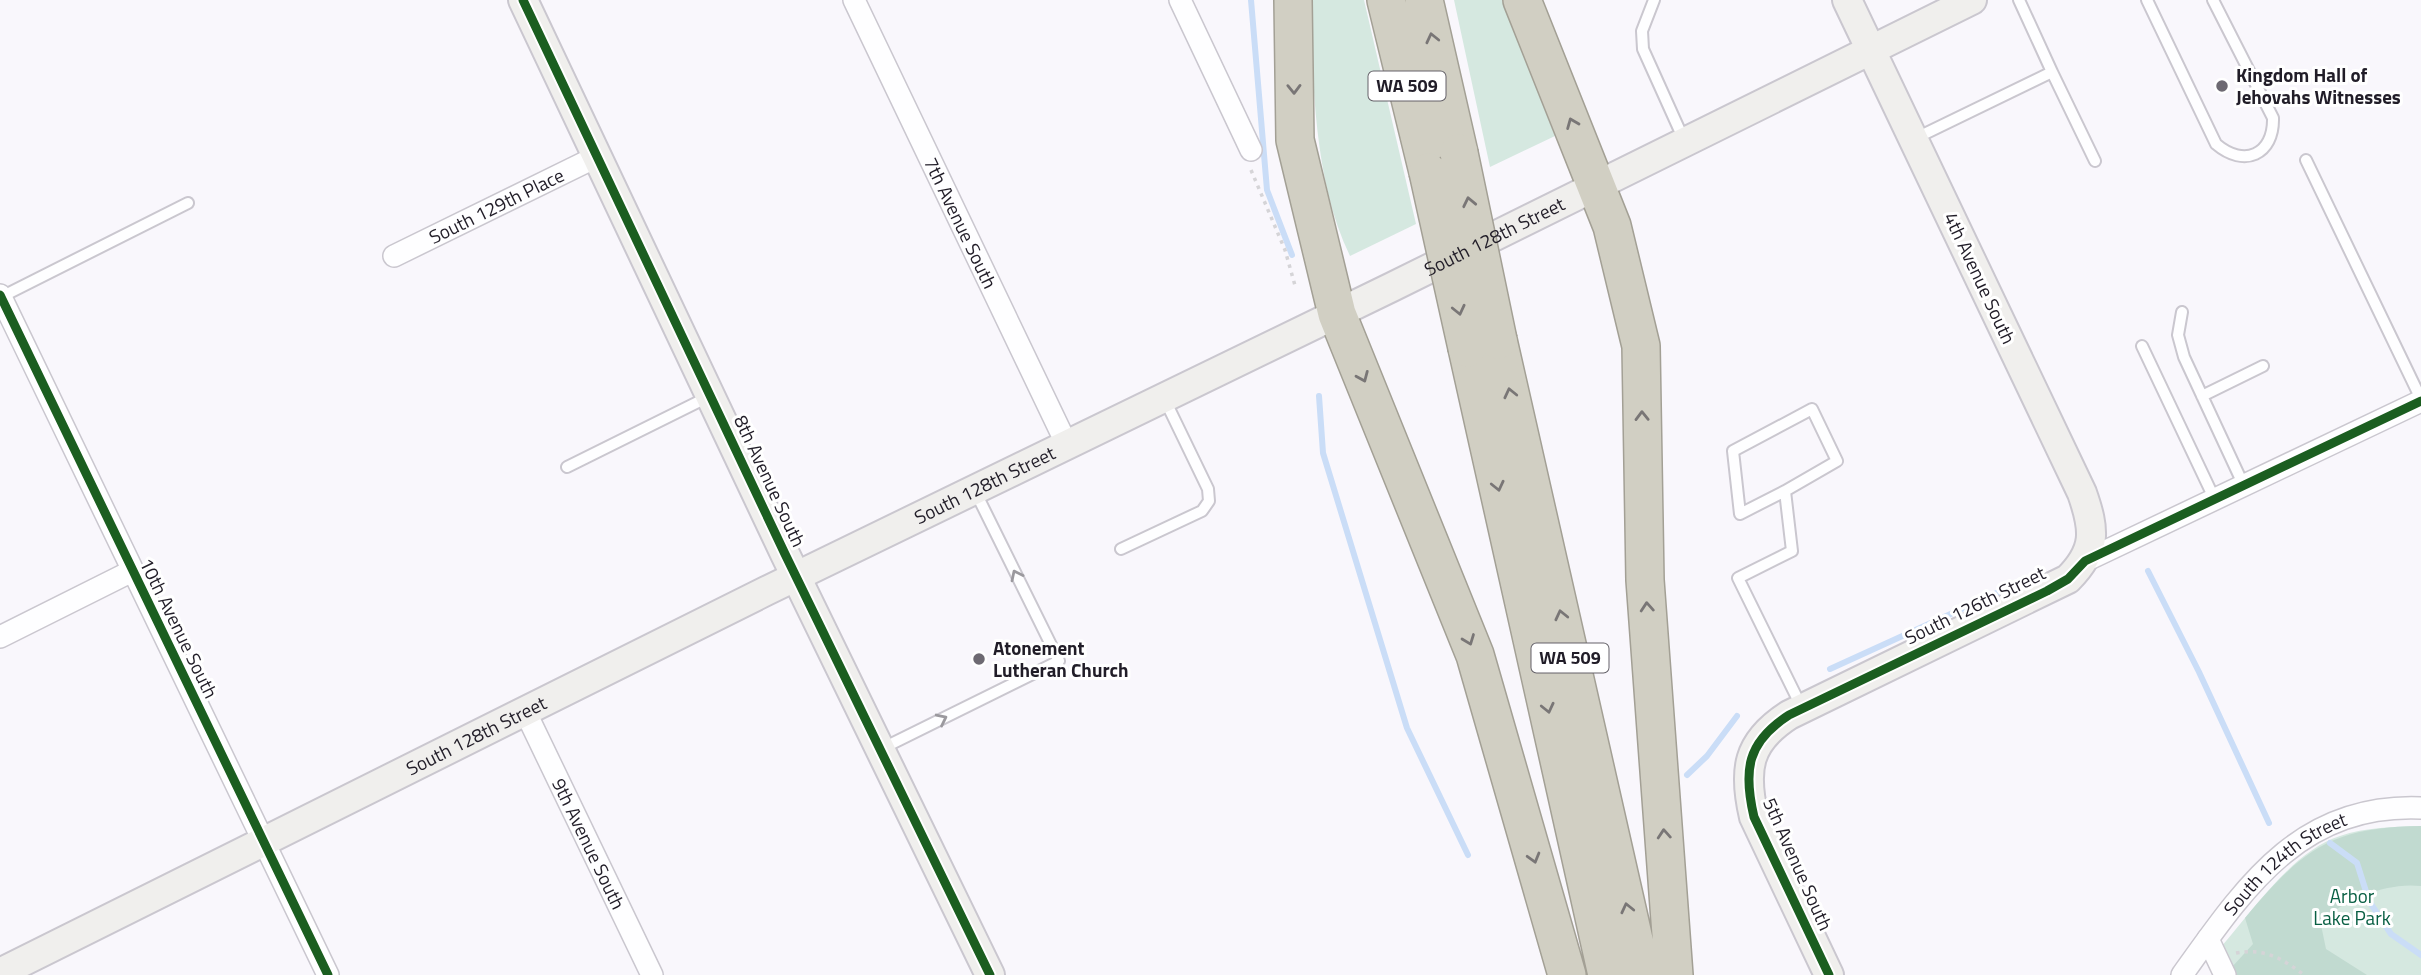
<svg xmlns="http://www.w3.org/2000/svg" width="2421" height="975" viewBox="0 0 2421 975" font-family="'Titillium Web',sans-serif">
  <style>
    .green { fill: #d5e8e0 }
    .forest { fill: #c1dad0 }
    .lines { fill: none; stroke-linecap: round; stroke-linejoin: round }
    .stream { stroke: #caddf7; stroke-width: 6 }
    .lane-casing { stroke: #cac7cf; stroke-width: 14 }
    .street-casing { stroke: #cac7cf; stroke-width: 24 }
    .secondary-casing { stroke: #cac7cf; stroke-width: 32 }
    .highway-casing { stroke: #a3a095; stroke-width: 40 }
    .path { stroke: #d5d4d7; stroke-width: 3.5; stroke-dasharray: 3.5 5; stroke-linecap: butt }
    .lane { stroke: #fefeff; stroke-width: 10 }
    .street { stroke: #fefeff; stroke-width: 21 }
    .secondary { stroke: #f0efed; stroke-width: 28 }
    .highway { stroke: #d1cfc3; stroke-width: 37 }
    .highway-bridge-casing { stroke: #a3a095; stroke-width: 40; stroke-linecap: butt }
    .highway-bridge { stroke: #d1cfc3; stroke-width: 37 }
    .cycleway-casing { stroke: #fff; stroke-width: 13 }
    .cycleway { stroke: #1b5e20; stroke-width: 9 }
    .oneway { stroke: #797676 }
    .oneway2 { stroke: #9b999e }
    .poi-dot { fill: #6d6972; stroke: #fff; stroke-width: 2.5 }
    .labels { text-anchor: middle; stroke-width: 6; stroke-linejoin: round; paint-order: stroke }
    .shield { fill: #fff; stroke: #646168; stroke-width: 2 }
    .shield-label { font-size: 18px; font-weight: bold; fill: #211d28 }
    .poi-label { font-size: 19px; font-weight: bold; fill: #211d28; stroke: #fff; text-anchor: start }
    .street-label { font-size: 19px; fill: #211d28; stroke: #fff }
    .park-label { font-size: 19px; fill: #085f43; stroke: #fff }
  </style>
  <rect width="100%" height="100%" fill="#f9f7fc"/>
  <path class="green" d="M 1309,0 L 1364,0 L 1416,224 L 1350,256 C 1313,179 1314,84 1309,0 Z
    M 1454,0 L 1502,0 L 1555,136 L 1490,167 Z
    M 2421,826 L 2421,975 L 2235,975 L 2221,947 C 2252,911 2294,850 2340,836 C 2365,827 2395,827 2421,826 Z"/>
  <path class="forest" d="M 2421,826 L 2421,886 C 2385,882 2348,900 2320,920 L 2326,949 L 2367,975 L 2235,975 L 2232,967 L 2253,944 L 2245,918 C 2302,850 2330,827 2421,826 Z"/>
  <g class="lines">
    <path class="stream" d="M 1251,0 L 1267,190 L 1292,255
      M 1319,396 L 1323,453 L 1407,728 L 1468,855
      M 2148,571 L 2199,672 L 2269,823
      M 1830,669 L 2012,586
      M 1687,775 L 1707,756 L 1737,716
      M 2330,843 L 2357,863 L 2369,901 L 2391,934 L 2421,955"/>
    <defs>
      <path id="lane" d="M 1654,0 L 1642,31 L 1643,49 L 1684,140
        M 2019,0 L 2052,72
        M 2147,0 L 2216,144 C 2244,168 2274,155 2273,118 L 2213,0
        M 1914,139 L 2052,72 L 2095,161
        M 2306,160 L 2421,399
        M 1,297 L 188,203
        M 2182,312 L 2178,335 L 2184,357 L 2244,486
        M 2142,346 L 2215,500
        M 2202,396 L 2263,366
        M 567,467 L 708,397
        M 1785,491 L 1837,461 L 1812,409 L 1733,451 L 1740,514 L 1785,491 L 1792,551 L 1738,578 L 1802,708
        M 1121,549 L 1202,511 L 1209,501 L 1208,489 L 1164,398
        M 881,749 L 1059,661 L 975,491"/>
      <g id="street">
        <path id="s1" d="M 854,0 L 1067,445"/>
        <path d="M 1180,0 L 1251,150"/>
        <path id="s2" d="M 394,256 L 598,156"/>
        <path d="M 0,295 L 328,975"/>
        <path d="M 2085,561 L 2421,401"/>
        <path d="M 0,637 L 132,571"/>
        <path id="s3" d="M 526,713 L 652,975"/>
        <path d="M 2208,939 L 2225,975"/>
        <path id="s4" d="M 2182,975 C 2245,887 2300,803 2421,808"/>
      </g>
      <g id="secondary">
        <path d="M 523,0 L 785,554 L 990,975"/>
        <path id="s5" d="M 0,973 L 766,591 L 1392,287 L 1972,0"/>
        <path d="M 1829,975 L 1754,817 C 1743,770 1747,742 1789,715 L 2068,579 C 2097,550 2095,530 2082,493 L 1847,0"/>
      </g>
      <path id="highway" d="M 1293,0 L 1295,140 L 1337,314 L 1475,655 L 1567,975
        M 1386,0 L 1428,172
        M 1424,0 L 1459,153
        M 1522,0 L 1612,226 L 1641,346 L 1645,580 L 1674,975
        M 1498,340 L 1642,975
        M 1467,348 L 1607,975"/>
    </defs>
    <use href="#lane" class="lane-casing"/>
    <use href="#street" class="street-casing"/>
    <use href="#secondary" class="secondary-casing"/>
    <use href="#highway" class="highway-casing"/>
    <path class="path" d="M 1251,170 L 1285,250 L 1296,289
      M 2236,953 C 2264,948 2282,958 2304,975"/>
    <use href="#lane" class="lane"/>
    <use href="#street" class="street"/>
    <use href="#secondary" class="secondary"/>
    <use href="#highway" class="highway"/>
    <defs>
      <path id="highway-bridge" d="M 1459,153 L 1498,340
        M 1428,172 L 1467,348"/>
    </defs>
    <use href="#highway-bridge" class="highway-bridge-casing"/>
    <use href="#highway-bridge" class="highway-bridge"/>
    <defs>
      <path id="cycleway" d="M 523,0 L 785,554 L 990,975
        M 0,295 L 328,975
        M 1829,975 L 1754,817 C 1743,770 1747,742 1789,715 L 2047,591 L 2068,579 L 2085,561 L 2421,401"/>
    </defs>
    <use href="#cycleway" class="cycleway-casing"/>
    <use href="#cycleway" class="cycleway"/>
  </g>
  <defs><path id="oneway-chevron" d="M-2-3.5L2.5 0L-2 3.5" fill="none" stroke-width="1.6" stroke-linecap="round" stroke-linejoin="round" transform="scale(1.75)"/></defs>
  <g class="oneway">
    <use href="#oneway-chevron" transform="translate(1432 38) rotate(-103)"/>
    <use href="#oneway-chevron" transform="translate(1294 89) rotate(89)"/>
    <use href="#oneway-chevron" transform="translate(1572 123) rotate(-112)"/>
    <use href="#oneway-chevron" transform="translate(1469 202) rotate(-102)"/>
    <use href="#oneway-chevron" transform="translate(1459 310) rotate(77)"/>
    <use href="#oneway-chevron" transform="translate(1363 377) rotate(67)"/>
    <use href="#oneway-chevron" transform="translate(1510 393) rotate(-103)"/>
    <use href="#oneway-chevron" transform="translate(1642 416) rotate(-91)"/>
    <use href="#oneway-chevron" transform="translate(1498 486) rotate(77)"/>
    <use href="#oneway-chevron" transform="translate(1647 607) rotate(-94)"/>
    <use href="#oneway-chevron" transform="translate(1561 615) rotate(-103)"/>
    <use href="#oneway-chevron" transform="translate(1469 640) rotate(69)"/>
    <use href="#oneway-chevron" transform="translate(1548 708) rotate(77)"/>
    <use href="#oneway-chevron" transform="translate(1664 834) rotate(-94)"/>
    <use href="#oneway-chevron" transform="translate(1534 858) rotate(74)"/>
    <use href="#oneway-chevron" transform="translate(1627 908) rotate(-103)"/>
  </g>
  <g class="oneway2">
    <use href="#oneway-chevron" transform="translate(1016 575) rotate(-116)"/>
    <use href="#oneway-chevron" transform="translate(942 719) rotate(-26)"/>
  </g>
  <g class="poi-dot">
    <circle cx="2222" cy="86" r="7"/>
    <circle cx="979" cy="659" r="7"/>
  </g>
  <g class="labels">
    <g class="shield">
      <rect x="1368.5" y="71.5" width="77" height="29" rx="5"/>
      <rect x="1531.5" y="643.5" width="77" height="29" rx="5"/>
    </g>
    <g class="shield-label">
      <text x="1407" y="92">WA 509</text>
      <text x="1570" y="664">WA 509</text>
    </g>
    <g class="poi-label">
      <text x="2236" y="82">Kingdom Hall of<tspan x="2236" dy="22">Jehovahs Witnesses</tspan></text>
      <text x="993" y="655">Atonement<tspan x="993" dy="22">Lutheran Church</tspan></text>
    </g>
    <g class="street-label">
      <text dy="7" stroke="none"><textPath href="#s2" startOffset="114">South 129th Place</textPath></text>
      <text dy="7" stroke="none"><textPath href="#s1" startOffset="247">7th Avenue South</textPath></text>
      <text dy="7" stroke="none"><textPath href="#s5" startOffset="1666">South 128th Street</textPath></text>
      <text transform="translate(1980 278) rotate(65)" y="7">4th Avenue South</text>
      <text transform="translate(770 481) rotate(65)" y="7">8th Avenue South</text>
      <text dy="7" stroke="none"><textPath href="#s5" startOffset="1099">South 128th Street</textPath></text>
      <text transform="translate(1975 605) rotate(-26)" y="7">South 126th Street</text>
      <text transform="translate(179 628) rotate(64)" y="7">10th Avenue South</text>
      <text dy="7" stroke="none"><textPath href="#s5" startOffset="532">South 128th Street</textPath></text>
      <text dy="7" stroke="none"><textPath href="#s3" startOffset="145">9th Avenue South</textPath></text>
      <text transform="translate(1798 864) rotate(66)" y="7">5th Avenue South</text>
      <text dy="7" stroke="none"><textPath href="#s4" startOffset="154">South 124th Street</textPath></text>
    </g>
    <g class="park-label">
      <text x="2352" y="903">Arbor<tspan x="2352" dy="22">Lake Park</tspan></text>
    </g>
  </g>
</svg>
